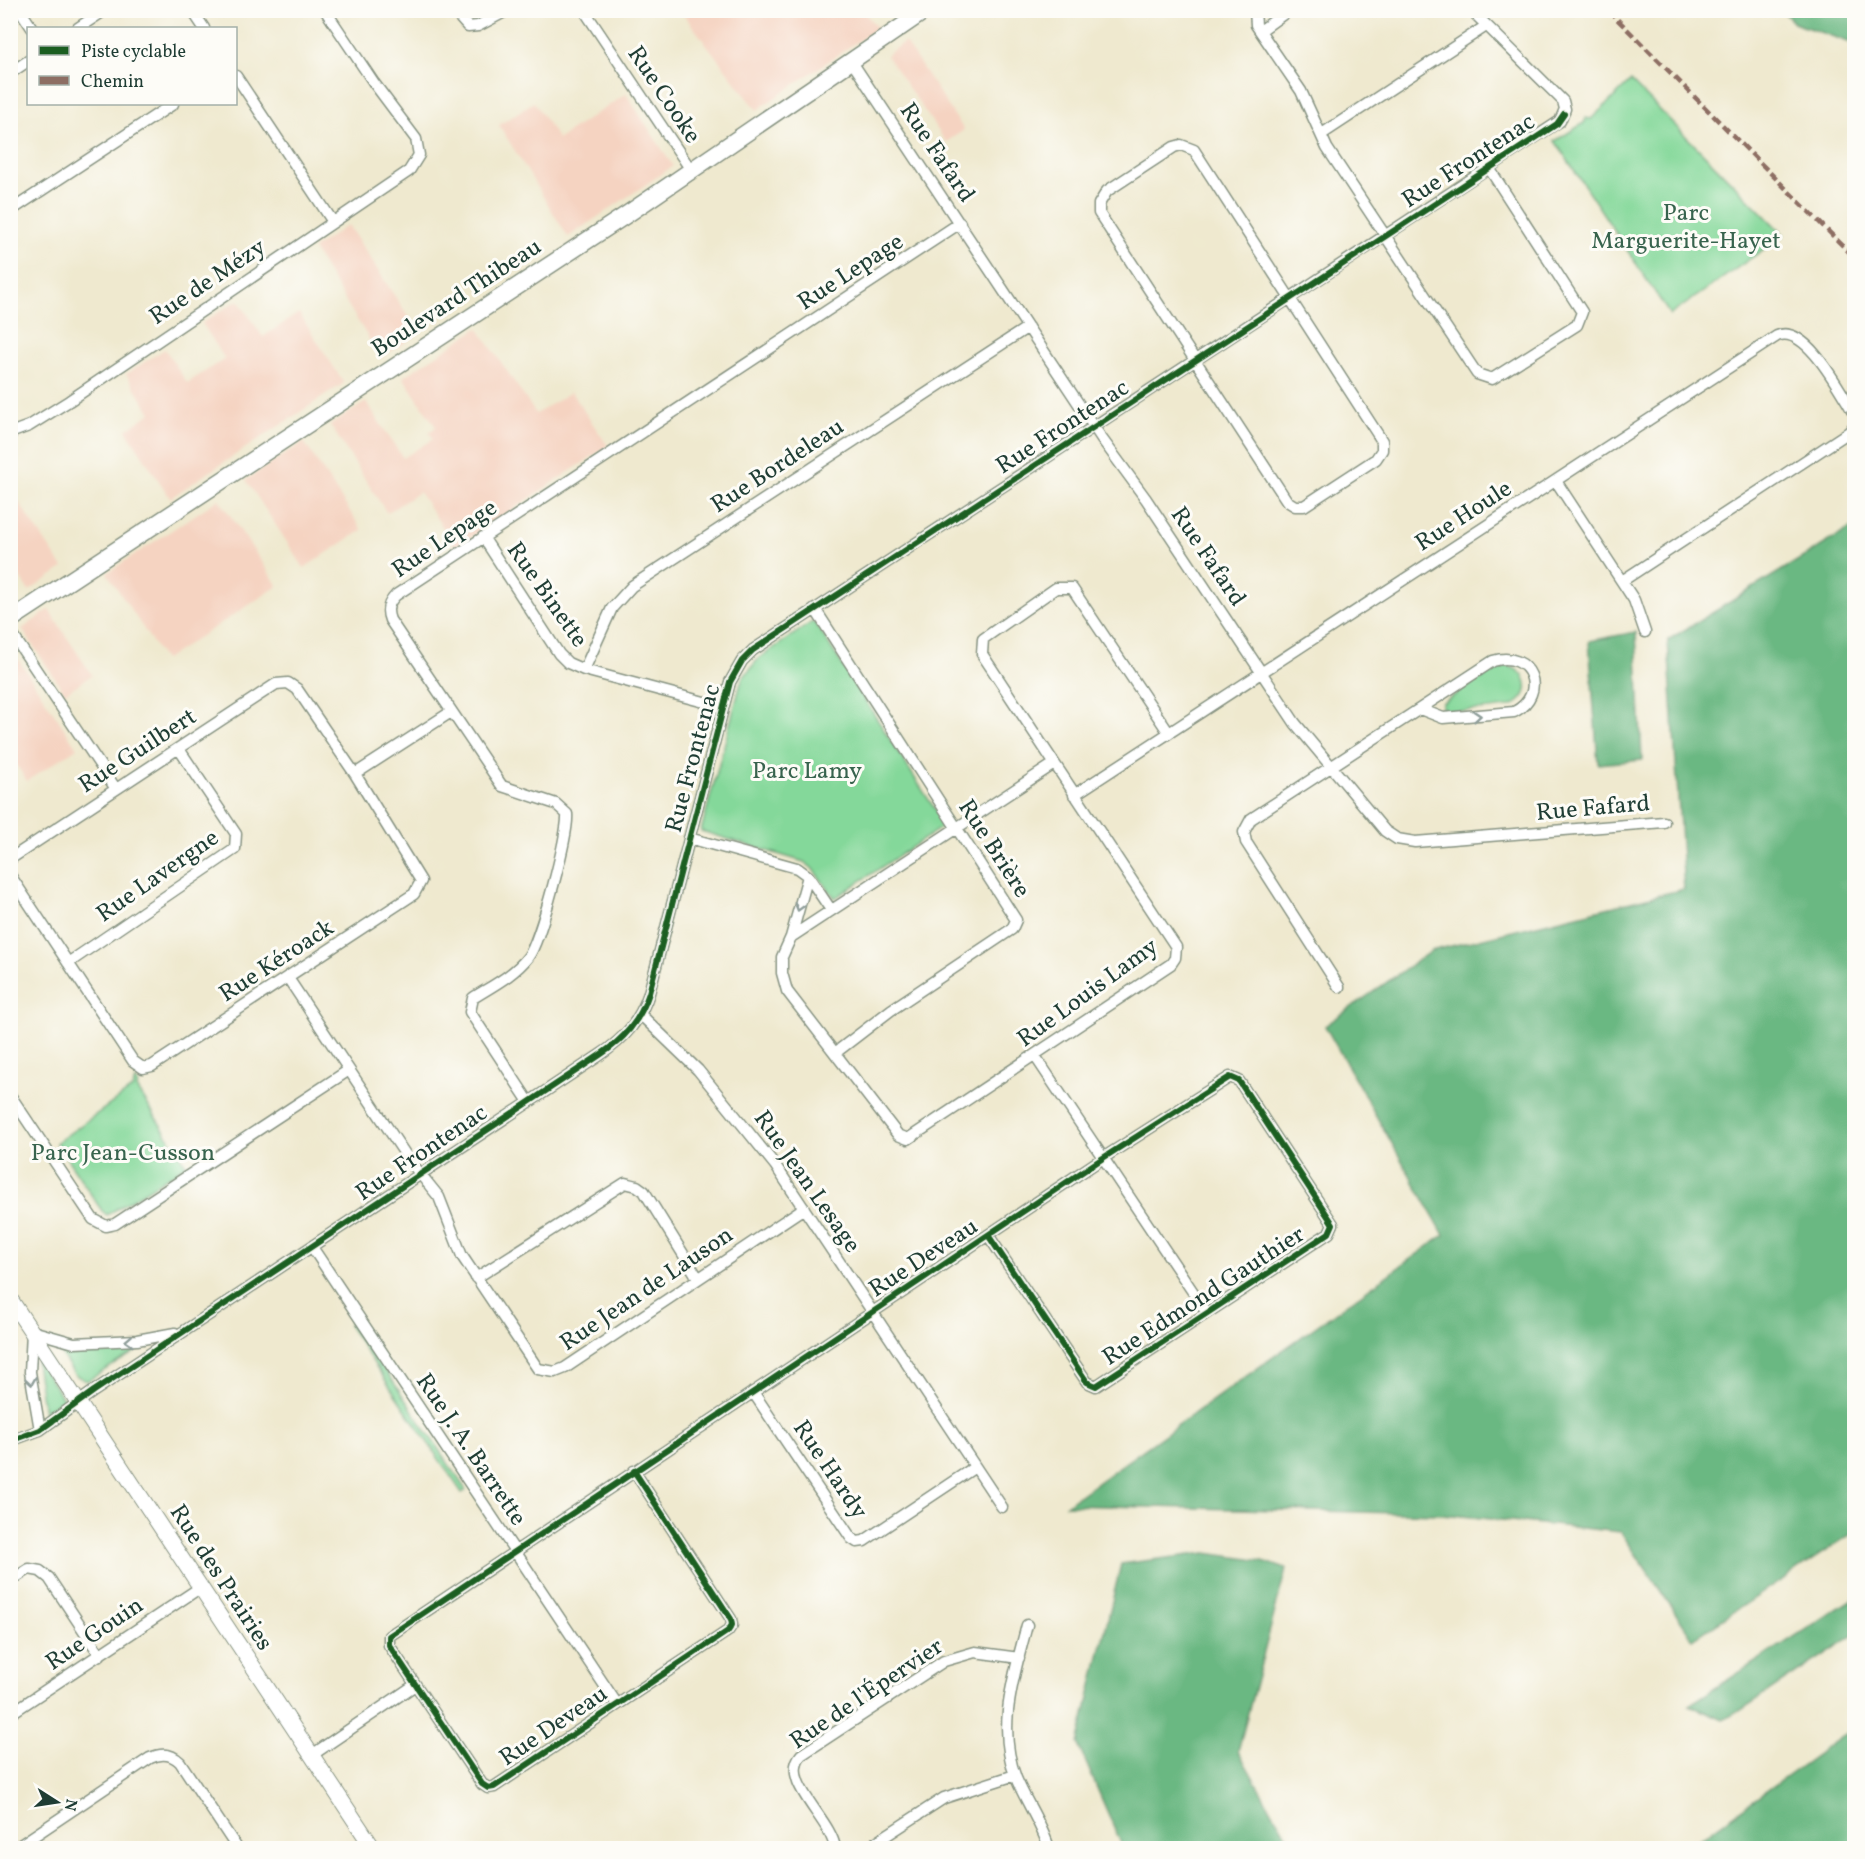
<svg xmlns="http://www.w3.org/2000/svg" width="1865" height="1859" viewBox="0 0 1865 1859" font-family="Vollkorn,serif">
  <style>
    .built { fill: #f5d3c1 }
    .green { fill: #84d89a; stroke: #528a67; stroke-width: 1.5 }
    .forest { fill: #6bb882; stroke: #457a5b; stroke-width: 1.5 }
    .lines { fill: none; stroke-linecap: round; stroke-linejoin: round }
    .street-casing { stroke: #879382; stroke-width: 13 }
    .secondary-casing { stroke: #879382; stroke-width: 17 }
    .primary-casing { stroke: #879382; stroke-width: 19 }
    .street { stroke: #fff; stroke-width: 10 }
    .secondary { stroke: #fff; stroke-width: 15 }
    .primary { stroke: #fff; stroke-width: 16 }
    .quiet { stroke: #8d6e63; stroke-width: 4.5; stroke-dasharray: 9 4.5; stroke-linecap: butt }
    .cycleway-casing { stroke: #fdfcf7; stroke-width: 10 }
    .cycleway { stroke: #1b5e20; stroke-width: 6 }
    .oneway { stroke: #8f9e9a }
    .labels { text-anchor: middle; stroke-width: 6; stroke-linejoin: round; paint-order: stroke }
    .street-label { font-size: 24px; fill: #1f3d34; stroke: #fdfcf7 }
    .park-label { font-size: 24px; fill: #38644e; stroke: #fdfcf7 }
  </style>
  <rect width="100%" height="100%" fill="#fdfcf7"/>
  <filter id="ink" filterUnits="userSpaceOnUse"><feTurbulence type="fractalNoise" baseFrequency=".0167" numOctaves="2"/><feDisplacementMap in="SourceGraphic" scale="12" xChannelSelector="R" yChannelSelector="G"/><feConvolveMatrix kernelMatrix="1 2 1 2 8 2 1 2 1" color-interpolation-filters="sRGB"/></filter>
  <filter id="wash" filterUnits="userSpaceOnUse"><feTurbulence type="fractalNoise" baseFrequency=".008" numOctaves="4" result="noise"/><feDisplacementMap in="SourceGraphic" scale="24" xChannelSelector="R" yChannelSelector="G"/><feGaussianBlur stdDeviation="1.35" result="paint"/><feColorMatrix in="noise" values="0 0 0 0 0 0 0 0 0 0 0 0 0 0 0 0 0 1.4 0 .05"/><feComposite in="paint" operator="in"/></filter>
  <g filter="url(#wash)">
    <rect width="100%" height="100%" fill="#efe9cf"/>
    <path class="built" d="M 681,11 L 863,11 L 877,28 L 757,110 Z
      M 905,42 L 964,130 L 946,142 L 886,55 Z
      M 626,94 L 673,166 L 568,237 L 499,125 L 534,102 L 558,139 Z
      M 348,225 L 419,333 L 381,358 L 313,249 Z
      M 238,300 L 263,337 L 299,313 L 344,383 L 170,498 L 126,430 L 151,413 L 126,374 L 165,349 L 187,383 L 225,359 L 202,323 Z
      M 478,328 L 536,414 L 571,392 L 608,446 L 456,547 L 419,492 L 387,513 L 330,425 L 366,402 L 403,458 L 433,439 L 429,432 L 436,427 L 403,377 Z
      M 304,442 L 362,530 L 304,568 L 246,480 Z
      M 11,491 L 63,568 L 29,591 L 11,564 Z
      M 219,499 L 278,586 L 164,660 L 107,573 Z
      M 49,610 L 92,675 L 65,693 L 22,629 Z
      M 10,647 L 77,748 L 27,781 L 11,757 Z"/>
    <path class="green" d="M 1631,81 L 1784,235 L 1670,315 L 1555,141 L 1584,123 L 1586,118 L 1591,119 Z
      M 812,622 L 816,624 L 945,825 L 835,898 L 812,868 L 804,862 L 701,831 L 742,679 L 759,658 Z
      M 1500,666 C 1522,663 1537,689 1517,703 C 1508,710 1454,712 1442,710 L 1442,703 Z
      M 135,1080 L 138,1083 L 137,1088 L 186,1165 L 177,1171 L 182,1179 L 176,1172 L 107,1215 L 102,1211 L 62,1151 L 52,1158 L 61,1151 L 56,1143 L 133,1088 Z
      M 353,1322 L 466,1490 L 462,1493 L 348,1325 Z
      M 137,1347 L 138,1350 L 87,1381 L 75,1375 L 59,1351 Z
      M 38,1361 L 64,1400 L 44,1413 L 36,1362 Z"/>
    <path class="forest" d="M 1783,11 L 1854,11 L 1854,44 L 1794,23 Z
      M 1854,526 L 1854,1532 L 1693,1639 L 1621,1532 L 1442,1514 L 1066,1505 L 1444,1235 L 1325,1026 L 1431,951 L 1684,889 L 1668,640 Z
      M 1636,632 L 1642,760 L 1598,764 L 1589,641 Z
      M 1206,1553 L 1263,1561 L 1286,1569 L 1238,1751 L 1293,1848 L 1123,1848 L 1078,1744 L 1121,1564 Z
      M 1854,1598 L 1854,1635 L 1735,1714 L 1723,1720 L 1689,1705 Z
      M 1854,1728 L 1854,1848 L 1687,1848 Z"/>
  </g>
  <g filter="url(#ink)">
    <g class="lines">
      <defs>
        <path id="street" d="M 20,10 L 32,28
          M 192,10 L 204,28
          M 453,10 L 468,27 L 478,26 L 508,10
          M 584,10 L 691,170
          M 1255,10 L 1256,25 L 1301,91 L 1327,148 L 1477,374 L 1492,379 L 1577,325 L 1582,312 L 1489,168
          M 78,28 L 105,10
          M 1260,31 L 1289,10
          M 852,62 L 1102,439 L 1146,499 L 1295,723 L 1385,831 L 1397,839 L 1415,842 L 1664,822
          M 10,73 L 28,61
          M 236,76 L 333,222
          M 1322,134 L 1486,26
          M 1181,145 L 1194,150 L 1382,441 L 1382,450 L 1376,459 L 1304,506 L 1295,506 L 1287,501 L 1099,213 L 1099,204 L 1107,191 L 1174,147 Z
          M 10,211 L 173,104
          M 10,433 L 29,426 L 69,401 L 409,171 L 419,155 L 416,139 L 374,83 L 325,10
          M 1556,481 L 1634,600 L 1645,632
          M 483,537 L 559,654 L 568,663 L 584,670 L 723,707
          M 1622,581 L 1849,432 L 1854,426
          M 815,609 L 1016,920 L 1012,929 L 891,1010 L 835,1053
          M 10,631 L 116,789
          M 584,670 L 612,608 L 632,586 L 1028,327
          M 355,774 L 451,712
          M 1074,795 L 1777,336 C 1806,323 1841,393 1854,413
          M 689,838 L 797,868 L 808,876 L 831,910
          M 10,859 L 276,684 L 288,683 L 297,689 L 355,774 L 421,881 L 414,894 L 388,911 L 152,1066 L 143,1068 L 133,1061 L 10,875
          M 808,876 L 791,937 L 782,957 L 782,973 L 787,991 L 898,1135 L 908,1139 L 1171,964 L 1175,958 L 1176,947 L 982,654 L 983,639 L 1056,588 L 1072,588 L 1169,733
          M 791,937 L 1054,764
          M 68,963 L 235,849 L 236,834 L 179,749
          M 288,978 L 409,1160 L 439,1197 L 462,1256 L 538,1369 L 555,1372 L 565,1368 L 804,1208
          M 1339,987 L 1246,842 L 1244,832 L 1251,819 L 1493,661 C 1531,649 1549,694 1514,712 L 1443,718 L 1420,709
          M 640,1014 L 698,1070 L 775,1165 L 1002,1507
          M 1035,1056 L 1207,1313
          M 10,1095 L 93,1219 L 106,1226 L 115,1224 L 349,1070
          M 529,1102 L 470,1012 L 473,998 C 492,986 514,975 528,957 C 540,942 569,833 567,814 L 556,804 L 502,786 L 390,620 C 386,610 388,603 396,595 L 960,223
          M 312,1247 L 617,1704
          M 476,1278 L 625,1183 L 637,1186 L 644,1191 L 698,1278
          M 753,1392 L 851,1538 L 857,1542 L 864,1541 L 975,1467
          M 40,1430 L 30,1372 L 32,1331 L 74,1343 L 137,1340 L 175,1333
          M 10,1441 L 40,1430 L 94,1391 L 600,1055 C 624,1039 640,1021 649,993 L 730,682 L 742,661 L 753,650 L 1560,121 L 1565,109 L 1563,101 L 1471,10
          M 634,1471 L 731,1619 L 732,1625 L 728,1631 L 494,1787 L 488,1788 L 482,1784 L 389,1645 L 389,1636 L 1103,1158 L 1230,1077 L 1239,1081 L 1333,1224 L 1329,1233 L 1096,1386 L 1087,1382 L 988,1235
          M 10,1581 L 29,1569 L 40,1571 L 49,1578 L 100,1655
          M 1027,1625 C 1014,1676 996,1727 1016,1778 C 1026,1802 1041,1823 1049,1848
          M 10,1714 L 201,1587
          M 312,1755 L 415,1685
          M 16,1848 L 150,1758 C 161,1753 171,1753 180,1762 L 237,1848
          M 835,1848 C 831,1819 779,1781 801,1755 L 944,1661 L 975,1652 L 1019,1658
          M 867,1848 L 944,1798 L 1015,1775"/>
        <path id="secondary" d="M 10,1299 L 373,1848"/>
        <path id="primary" d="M 10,620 L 629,213 L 926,10"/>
      </defs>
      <use href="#street" class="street-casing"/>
      <use href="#secondary" class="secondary-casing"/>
      <use href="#primary" class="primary-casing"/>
      <use href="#street" class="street"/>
      <use href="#secondary" class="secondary"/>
      <use href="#primary" class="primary"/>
      <path class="quiet" d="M 1608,10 L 1854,257"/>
      <defs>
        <path id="cycleway" d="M 10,1441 L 40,1430 L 94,1391 L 600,1055 C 624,1039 640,1021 649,993 L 730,682 L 742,661 L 753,650 L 1557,124 L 1564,114
          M 634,1471 L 731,1619 L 732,1625 L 728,1631 L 494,1787 L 488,1788 L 482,1784 L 389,1645 L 389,1636 L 1103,1158 L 1230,1077 L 1239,1081 L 1333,1224 L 1329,1233 L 1096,1386 L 1087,1382 L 988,1235"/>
      </defs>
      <use href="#cycleway" class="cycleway-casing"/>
      <use href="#cycleway" class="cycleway"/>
    </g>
    <defs><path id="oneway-chevron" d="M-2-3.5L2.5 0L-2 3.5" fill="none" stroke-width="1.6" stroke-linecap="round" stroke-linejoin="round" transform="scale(1.5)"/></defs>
    <g class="oneway">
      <use href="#oneway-chevron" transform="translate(1477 716) rotate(-5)"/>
      <use href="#oneway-chevron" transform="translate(799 907) rotate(106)"/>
      <use href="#oneway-chevron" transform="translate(129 1341) rotate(177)"/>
      <use href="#oneway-chevron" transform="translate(31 1381) rotate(81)"/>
    </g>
  </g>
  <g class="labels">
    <g class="street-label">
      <text transform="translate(665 94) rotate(56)" y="8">Rue Cooke</text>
      <text transform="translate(938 152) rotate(56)" y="8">Rue Fafard</text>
      <text transform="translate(1468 160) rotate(-33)" y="8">Rue Frontenac</text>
      <text transform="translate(850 271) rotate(-33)" y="8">Rue Lepage</text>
      <text transform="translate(207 281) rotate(-34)" y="8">Rue de Mézy</text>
      <text transform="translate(456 297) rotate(-33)" y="8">Boulevard Thibeau</text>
      <text transform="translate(1062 426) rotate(-33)" y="8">Rue Frontenac</text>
      <text transform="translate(777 465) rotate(-33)" y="8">Rue Bordeleau</text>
      <text transform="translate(1463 515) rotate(-33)" y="8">Rue Houle</text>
      <text transform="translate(444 538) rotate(-34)" y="8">Rue Lepage</text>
      <text transform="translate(1209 556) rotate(56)" y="8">Rue Fafard</text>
      <text transform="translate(548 594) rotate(55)" y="8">Rue Binette</text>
      <text transform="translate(137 750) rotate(-33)" y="8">Rue Guilbert</text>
      <text transform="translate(692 758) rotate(-75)" y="8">Rue Frontenac</text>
      <text transform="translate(1593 807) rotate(-5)" y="8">Rue Fafard</text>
      <text transform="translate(995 848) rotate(57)" y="8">Rue Brière</text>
      <text transform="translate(157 875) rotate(-35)" y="8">Rue Lavergne</text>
      <text transform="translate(276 960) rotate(-33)" y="8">Rue Kéroack</text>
      <text transform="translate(1087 992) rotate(-36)" y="8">Rue Louis Lamy</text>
      <text transform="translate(421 1152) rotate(-34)" y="8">Rue Frontenac</text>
      <text transform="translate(808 1181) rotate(55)" y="8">Rue Jean Lesage</text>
      <text transform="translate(923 1257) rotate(-33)" y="8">Rue Deveau</text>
      <text transform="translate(646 1288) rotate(-34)" y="8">Rue Jean de Lauson</text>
      <text transform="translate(1203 1295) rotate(-33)" y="8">Rue Edmond Gauthier</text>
      <text transform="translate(472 1449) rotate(56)" y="8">Rue J. A. Barrette</text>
      <text transform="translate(831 1469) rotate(56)" y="8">Rue Hardy</text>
      <text transform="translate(222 1577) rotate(57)" y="8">Rue des Prairies</text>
      <text transform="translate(94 1633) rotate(-34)" y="8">Rue Gouin</text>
      <text transform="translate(866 1693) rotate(-34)" y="8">Rue de l'Épervier</text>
      <text transform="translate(553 1725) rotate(-34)" y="8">Rue Deveau</text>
    </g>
    <g class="park-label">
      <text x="1686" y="220">Parc<tspan x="1686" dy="28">Marguerite-Hayet</tspan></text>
      <text x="807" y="778">Parc Lamy</text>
      <text x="123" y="1160">Parc Jean-Cusson</text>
    </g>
  </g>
  <rect width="1865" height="1859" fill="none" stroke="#fdfcf7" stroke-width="36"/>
  <rect x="27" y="27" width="210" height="78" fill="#fdfcf7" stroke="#a4b0a9" stroke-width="1.5"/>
  <rect x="39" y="46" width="30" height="9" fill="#1b5e20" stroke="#a4b0a9" stroke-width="1.5"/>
  <text x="81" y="57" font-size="18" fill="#1f3d34">Piste cyclable</text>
  <rect x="39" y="76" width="30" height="9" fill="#8d6e63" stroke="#a4b0a9" stroke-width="1.5"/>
  <text x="81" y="87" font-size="18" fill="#1f3d34">Chemin</text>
  <g transform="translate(57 1802) rotate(102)" stroke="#fdfcf7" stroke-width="4.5" paint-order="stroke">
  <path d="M0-4.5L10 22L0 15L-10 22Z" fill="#1f3d34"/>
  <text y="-9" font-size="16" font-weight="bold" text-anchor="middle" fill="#1f3d34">N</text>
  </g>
</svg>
